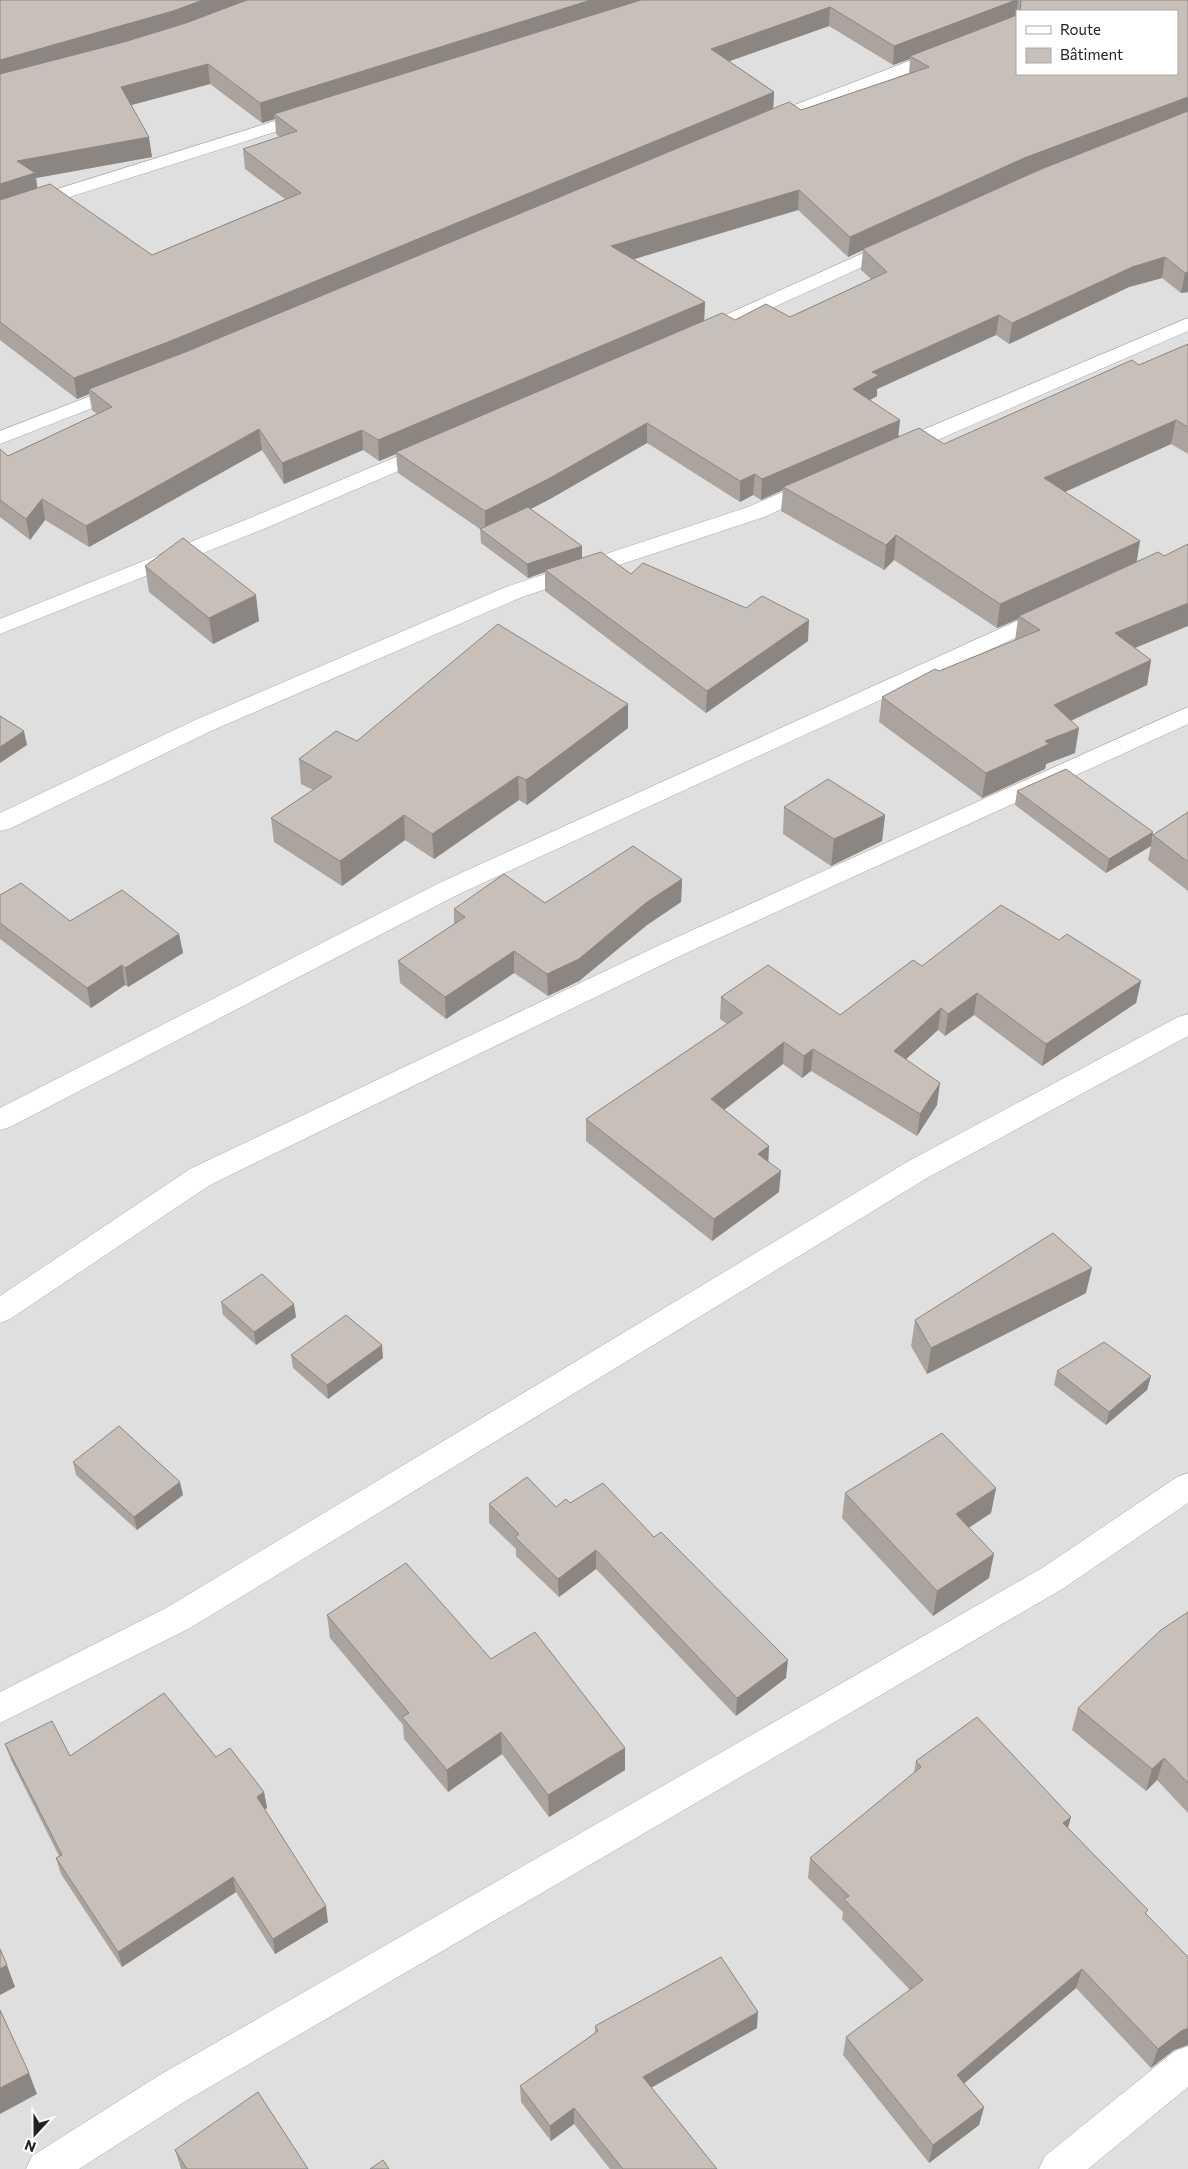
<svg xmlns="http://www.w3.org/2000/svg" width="1188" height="2169" viewBox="0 0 1188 2169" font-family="Commissioner,sans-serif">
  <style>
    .residential { fill: #e0dfdf; fill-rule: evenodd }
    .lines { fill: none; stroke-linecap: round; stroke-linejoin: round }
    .street-casing { stroke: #a9a9a9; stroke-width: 1 }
    .street { fill: #fff; fill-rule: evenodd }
    .wall { fill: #aba49e; fill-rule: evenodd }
    .shaded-wall { fill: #8b8681 }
    .building { fill: #c7bfb8; stroke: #8b8681 }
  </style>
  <rect width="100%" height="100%" fill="#f2efe9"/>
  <path class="residential" d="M 0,0 L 1188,0 L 1188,2169 L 0,2169 ZM 1017,11 L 1177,11 L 1177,74 L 1017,74 Z"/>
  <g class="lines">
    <defs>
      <path id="street" d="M 943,48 L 949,49 L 952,53 L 949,57 L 770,127 L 764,128 L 758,127 L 755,123 L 758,119 Z
        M 310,110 L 316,111 L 319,115 L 316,119 L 0,219 L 0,207 Z
        M 897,238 L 904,240 L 907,244 L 904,248 L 706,338 L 699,340 L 692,338 L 689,334 L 692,330 Z
        M 1188,318 L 1188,331 L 903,455 L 895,456 L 887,455 L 884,450 L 887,445 Z
        M 124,383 L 131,385 L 134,389 L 131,393 L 0,444 L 0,431 Z
        M 432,442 L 440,443 L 443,448 L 440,453 L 266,528 L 0,634 L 0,619 L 250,518 Z
        M 815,478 L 823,480 L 826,485 L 823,490 L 764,517 L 522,597 L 213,730 L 9,829 L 0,831 L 0,813 L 195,720 L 506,587 L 748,507 Z
        M 1050,606 L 1058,608 L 1061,613 L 1058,618 L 457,895 L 10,1127 L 0,1130 L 0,1108 L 439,883 Z
        M 1188,707 L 1188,724 L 682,955 L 210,1185 L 10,1319 L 0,1323 L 0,1296 L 190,1169 L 664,943 Z
        M 1188,1014 L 1188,1036 L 927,1178 L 190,1628 L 0,1723 L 0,1692 L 166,1608 L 907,1162 L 1178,1017 Z
        M 1188,1473 L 1188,1503 L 1064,1588 L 184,2102 L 79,2169 L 26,2169 L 32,2156 L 158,2076 L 1042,1568 L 1177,1477 Z
        M 1188,2046 L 1188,2087 L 1088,2169 L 1039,2169 L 1045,2156 L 1175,2051 Z"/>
    </defs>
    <use href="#street" class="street-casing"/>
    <use href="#street" class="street"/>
  </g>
  <path class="wall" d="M 0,0 L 1188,0 L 1188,292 L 1181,293 L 1162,278 L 1129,287 L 1009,344 L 996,335 L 877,389 L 877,396 L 870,400 L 899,436 L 944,444 L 1139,365 L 1188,344 L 1188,454 L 1171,444 L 1065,492 L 1136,562 L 1135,648 L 1151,660 L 1147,685 L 1071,721 L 1075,753 L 1046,764 L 1045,769 L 982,798 L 879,722 L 882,697 L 939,671 L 1015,640 L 1018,619 L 997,628 L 894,560 L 884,570 L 781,511 L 783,490 L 761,500 L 753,495 L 740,502 L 647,443 L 550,499 L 531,509 L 582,558 L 631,574 L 808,641 L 706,713 L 545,591 L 545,572 L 528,578 L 481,543 L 480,529 L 398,473 L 396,454 L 379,461 L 363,450 L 284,484 L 262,450 L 89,547 L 45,520 L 30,540 L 0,517 L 0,449 L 8,456 L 97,414 L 92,410 L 89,394 L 77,399 L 0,340 ZM 1017,11 L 1177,11 L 1017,74 ZM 829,26 L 893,65 L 910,59 L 909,74 L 801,110 L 773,109 L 774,92 L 729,61 ZM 210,84 L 262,123 L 275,119 L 276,134 L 280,137 L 243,149 L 245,169 L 285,199 L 152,255 L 37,188 L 36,178 L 152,157 L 131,105 ZM 798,210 L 848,257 L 863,250 L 861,270 L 871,279 L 790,317 L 735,320 L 704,321 L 705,302 L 634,259 Z
    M 145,566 L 259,621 L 213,644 L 149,592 Z
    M 628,704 L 628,728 L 527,805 L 519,800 L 434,859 L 405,840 L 342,886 L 274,842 L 271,818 L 313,790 L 301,784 L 299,759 L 357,741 Z
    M 1017,791 L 1153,832 L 1151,846 L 1106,873 L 1015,805 Z
    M 784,807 L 885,815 L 882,841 L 831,866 L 783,834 Z
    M 1188,812 L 1188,891 L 1148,860 L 1153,835 Z
    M 682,879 L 681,902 L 647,925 L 579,981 L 548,996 L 514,973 L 446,1019 L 400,983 L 398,961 L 454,924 L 454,909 L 545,903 Z
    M 0,895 L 70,921 L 179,934 L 183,953 L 128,987 L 125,985 L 91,1008 L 0,939 Z
    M 1059,940 L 1141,981 L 1136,1003 L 1042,1066 L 974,1015 L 945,1036 L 938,1030 L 906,1059 L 937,1105 L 917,1136 L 811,1071 L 802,1078 L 783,1064 L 724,1110 L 769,1146 L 768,1161 L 779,1192 L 712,1241 L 586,1141 L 586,1119 L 727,1024 L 720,1019 L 721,997 L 840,1015 L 922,966 Z
    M 1086,1293 L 927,1374 L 911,1346 L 915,1320 Z
    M 221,1302 L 296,1317 L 256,1345 L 223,1315 Z
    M 291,1355 L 383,1358 L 328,1399 L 293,1368 Z
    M 1057,1371 L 1151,1376 L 1147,1390 L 1106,1425 L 1054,1385 Z
    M 73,1462 L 183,1495 L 137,1530 L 76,1475 Z
    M 996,1488 L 991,1513 L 969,1527 L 989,1578 L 933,1616 L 842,1518 L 845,1493 Z
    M 570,1503 L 786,1678 L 736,1716 L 596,1569 L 559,1597 L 516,1556 L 516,1549 L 489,1523 L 489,1504 L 556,1507 Z
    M 1188,1612 L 1188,1813 L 1157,1780 L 1146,1791 L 1072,1730 L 1078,1708 Z
    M 327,1615 L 491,1659 L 625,1770 L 549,1817 L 502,1754 L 448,1792 L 404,1739 L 403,1725 L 330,1638 Z
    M 5,1744 L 70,1756 L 216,1757 L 264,1792 L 267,1808 L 264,1810 L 328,1922 L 275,1954 L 236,1892 L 122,1967 L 61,1874 L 56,1858 L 59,1856 L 11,1760 Z
    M 916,1761 L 1071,1817 L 1068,1828 L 1147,1914 L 1174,2050 L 1151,2068 L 1076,1988 L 964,2083 L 984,2107 L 979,2125 L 929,2163 L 843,2055 L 846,2037 L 910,1990 L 842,1919 L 843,1912 L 808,1878 L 810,1858 L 914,1773 Z
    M 595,2026 L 757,2028 L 651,2087 L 717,2169 L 610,2169 L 574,2124 L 551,2141 L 521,2102 L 520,2086 L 595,2033 Z
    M 175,2150 L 308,2169 L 181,2169 Z"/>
  <path class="shaded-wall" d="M 203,0 L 256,0 L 175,30 L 0,80 L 0,60 Z
    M 591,0 L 652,0 L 274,114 L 275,119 L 262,123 L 260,103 Z
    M 1016,0 L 1018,0 L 1016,18 L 910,56 L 910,59 L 893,65 L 894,46 Z
    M 830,7 L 829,26 L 710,68 L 711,49 Z
    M 208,64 L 210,84 L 124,107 L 121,87 Z
    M 774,92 L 773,111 L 175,360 L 89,389 L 89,394 L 77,399 L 74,378 Z
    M 1188,97 L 1188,115 L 1021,178 L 848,257 L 850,237 L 1024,158 Z
    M 149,137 L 152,157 L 36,178 L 38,193 L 0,205 L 0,184 L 17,161 Z
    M 799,190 L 798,210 L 611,266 L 611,246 Z
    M 1165,257 L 1162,278 L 1129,287 L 1009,344 L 1012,323 L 1132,267 Z
    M 1188,272 L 1188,292 L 1181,293 L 1185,273 Z
    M 705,302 L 704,323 L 396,452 L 396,454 L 379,461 L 378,440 Z
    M 999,315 L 996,335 L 877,389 L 877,396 L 852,410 L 853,389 L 872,372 Z
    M 900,420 L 898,440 L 783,487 L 783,490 L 761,500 L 762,479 Z
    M 1176,420 L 1171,444 L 1040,503 L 1044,478 Z
    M 647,423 L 647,443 L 550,499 L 485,532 L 485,511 Z
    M 259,429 L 262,450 L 89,547 L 86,526 Z
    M 362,430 L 363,450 L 284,484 L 282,463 Z
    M 755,474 L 753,495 L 740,502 L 740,481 Z
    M 42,499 L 45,520 L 30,540 L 26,519 Z
    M 896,535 L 894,560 L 884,570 L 886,545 Z
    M 1140,541 L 1136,566 L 1019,616 L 1018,619 L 997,628 L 1000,604 Z
    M 582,546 L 582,560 L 545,570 L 545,572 L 528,578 L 527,564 Z
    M 256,595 L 259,621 L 213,644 L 209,618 Z
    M 1188,603 L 1188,626 L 1111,658 L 1115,633 Z
    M 809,620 L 808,641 L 706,713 L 707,691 Z
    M 1151,660 L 1147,685 L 1050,730 L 1054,705 Z
    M 628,704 L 628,728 L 527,805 L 526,780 Z
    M 1079,728 L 1075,753 L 1046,764 L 1045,769 L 982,798 L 986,773 L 1045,741 Z
    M 24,731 L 27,745 L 0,763 L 0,747 Z
    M 518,776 L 519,800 L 434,859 L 432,834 Z
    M 404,815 L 405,840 L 342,886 L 340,861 Z
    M 885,815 L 882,841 L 831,866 L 834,839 Z
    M 1153,832 L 1151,846 L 1106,873 L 1109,859 Z
    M 682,879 L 681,902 L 647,925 L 579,981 L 548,996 L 547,974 L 647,902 Z
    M 179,934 L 183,953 L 128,987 L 125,968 Z
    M 514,951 L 514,973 L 446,1019 L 445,997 Z
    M 122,965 L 125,985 L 91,1008 L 87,988 Z
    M 1141,981 L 1136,1003 L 1042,1066 L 1046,1044 Z
    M 977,993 L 974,1015 L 945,1036 L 948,1014 Z
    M 941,1008 L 938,1030 L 891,1073 L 894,1051 Z
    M 784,1042 L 783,1064 L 710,1121 L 711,1099 Z
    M 813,1049 L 811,1071 L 802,1078 L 804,1056 Z
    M 940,1083 L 937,1105 L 917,1136 L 920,1114 Z
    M 769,1146 L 768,1168 L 758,1154 Z
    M 781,1171 L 779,1192 L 712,1241 L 714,1219 Z
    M 1092,1268 L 1086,1293 L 927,1374 L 931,1348 Z
    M 294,1304 L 296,1317 L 256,1345 L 254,1332 Z
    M 382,1345 L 383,1358 L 328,1399 L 327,1385 Z
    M 1151,1376 L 1147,1390 L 1106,1425 L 1109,1412 Z
    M 180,1482 L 183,1495 L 137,1530 L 134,1517 Z
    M 996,1488 L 991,1513 L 952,1539 L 956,1514 Z
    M 596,1550 L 596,1569 L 559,1597 L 558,1579 Z
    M 994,1554 L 989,1578 L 933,1616 L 937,1591 Z
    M 788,1660 L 786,1678 L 736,1716 L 737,1698 Z
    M 501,1732 L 502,1754 L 448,1792 L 447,1770 Z
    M 625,1748 L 625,1770 L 549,1817 L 548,1795 Z
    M 1164,1758 L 1157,1780 L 1146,1791 L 1152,1769 Z
    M 264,1792 L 267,1808 L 259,1813 L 257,1797 Z
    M 1071,1817 L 1065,1837 L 1063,1823 Z
    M 233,1877 L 236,1892 L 122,1967 L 118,1952 Z
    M 326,1906 L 328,1922 L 275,1954 L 273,1939 Z
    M 7,1965 L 15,1987 L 0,1995 L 0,1969 Z
    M 1082,1969 L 1076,1988 L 953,2093 L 957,2075 Z
    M 758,2012 L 757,2028 L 642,2093 L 643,2077 Z
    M 1188,2028 L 1188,2045 L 1174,2050 L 1151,2068 L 1158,2049 L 1181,2031 Z
    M 29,2073 L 37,2094 L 0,2114 L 0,2088 Z
    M 984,2107 L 979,2125 L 929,2163 L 933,2145 Z
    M 574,2108 L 574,2124 L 551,2141 L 550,2126 Z"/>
  <path class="building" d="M 0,0 L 203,0 L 173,11 L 0,60 Z
    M 247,0 L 591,0 L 260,103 L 208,64 L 121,87 L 149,137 L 17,161 L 35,173 L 0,184 L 0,74 L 124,42 L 186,23 Z
    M 641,0 L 1016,0 L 894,46 L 830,7 L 711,49 L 774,92 L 173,340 L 74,378 L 0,322 L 0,200 L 50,184 L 152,255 L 301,193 L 243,149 L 297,131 L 274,114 Z
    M 1020,0 L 1188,0 L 1188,97 L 1024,158 L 850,237 L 799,190 L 611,246 L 705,302 L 378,440 L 362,430 L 282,463 L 259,429 L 86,526 L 42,499 L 26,519 L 0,500 L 0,449 L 8,456 L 112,407 L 89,389 L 188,351 L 789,102 L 801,110 L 929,67 L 910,56 L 1017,15 L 1017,74 L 1177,74 L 1177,11 L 1020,11 L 1021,1 Z
    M 1188,111 L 1188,272 L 1185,273 L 1165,257 L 1132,267 L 1012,323 L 999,315 L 872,372 L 879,375 L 853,389 L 900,420 L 762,479 L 755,474 L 740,481 L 647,423 L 550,478 L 485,511 L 396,452 L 722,313 L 735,320 L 766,304 L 790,317 L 887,272 L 863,249 L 1039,170 Z
    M 1188,344 L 1188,427 L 1176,420 L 1044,478 L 1140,541 L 1000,604 L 896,535 L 886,545 L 783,487 L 919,428 L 944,444 L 1132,360 L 1139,365 Z
    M 528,507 L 582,546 L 527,564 L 480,529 Z
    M 183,538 L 256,595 L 209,618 L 145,566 Z
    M 1188,544 L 1188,603 L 1115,633 L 1151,660 L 1054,705 L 1079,728 L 1045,741 L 1049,744 L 986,773 L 882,697 L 935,669 L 939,671 L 1040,630 L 1019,616 L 1158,552 L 1164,556 Z
    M 601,552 L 631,574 L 643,563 L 746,608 L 762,596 L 809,620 L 707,691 L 545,570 Z
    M 498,624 L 628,704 L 526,780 L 518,776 L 432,834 L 404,815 L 340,861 L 271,818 L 332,777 L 299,759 L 336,731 L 357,741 Z
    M 0,716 L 24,731 L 0,747 Z
    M 1066,769 L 1153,832 L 1109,859 L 1017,791 Z
    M 828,779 L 885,815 L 834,839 L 784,807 Z
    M 1188,812 L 1188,862 L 1153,835 Z
    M 633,846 L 682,879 L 647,902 L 579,959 L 547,974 L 514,951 L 445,997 L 398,961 L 465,917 L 454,909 L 504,874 L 545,903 Z
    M 21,883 L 70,921 L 122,890 L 179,934 L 125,968 L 122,965 L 87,988 L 0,923 L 0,895 Z
    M 1001,905 L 1059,940 L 1067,934 L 1141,981 L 1046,1044 L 977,993 L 948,1014 L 941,1008 L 894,1051 L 940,1083 L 920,1114 L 813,1049 L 804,1056 L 784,1042 L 711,1099 L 769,1146 L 758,1154 L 781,1171 L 714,1219 L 586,1119 L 743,1013 L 721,997 L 768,965 L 840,1015 L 913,960 L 922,966 Z
    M 1053,1233 L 1092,1268 L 931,1348 L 915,1320 Z
    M 262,1274 L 294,1304 L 254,1332 L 221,1302 Z
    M 346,1315 L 382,1345 L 327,1385 L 291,1355 Z
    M 1104,1342 L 1151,1376 L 1109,1412 L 1057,1371 Z
    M 119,1426 L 180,1482 L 134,1517 L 73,1462 Z
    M 942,1433 L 996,1488 L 956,1514 L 994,1554 L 937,1591 L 845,1493 Z
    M 527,1477 L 556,1507 L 566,1499 L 570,1503 L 603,1483 L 654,1537 L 661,1532 L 788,1660 L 737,1698 L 596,1550 L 558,1579 L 515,1537 L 519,1534 L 489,1504 Z
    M 406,1563 L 491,1659 L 535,1632 L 625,1748 L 548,1795 L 501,1732 L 447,1770 L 402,1717 L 409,1713 L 327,1615 Z
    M 1188,1612 L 1188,1783 L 1164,1758 L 1152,1769 L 1078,1708 L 1161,1630 Z
    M 164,1693 L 216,1757 L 230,1748 L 264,1792 L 257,1797 L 326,1906 L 273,1939 L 233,1877 L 118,1952 L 56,1858 L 62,1855 L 5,1744 L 52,1721 L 70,1756 Z
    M 977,1717 L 1071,1817 L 1063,1823 L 1148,1910 L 1145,1913 L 1188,1957 L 1188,2028 L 1181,2031 L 1158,2049 L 1082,1969 L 957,2075 L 984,2107 L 933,2145 L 846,2037 L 923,1980 L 844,1899 L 849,1896 L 810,1858 L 921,1767 L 916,1761 Z
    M 0,1949 L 7,1965 L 0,1969 Z
    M 721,1957 L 758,2012 L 643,2077 L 717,2169 L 623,2169 L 574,2108 L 550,2126 L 520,2086 L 598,2031 L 595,2026 Z
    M 0,2010 L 29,2073 L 0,2088 Z
    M 258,2092 L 308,2169 L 187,2169 L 175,2150 Z
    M 383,2160 L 389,2169 L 370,2169 Z"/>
  <rect x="1016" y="10" width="162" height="65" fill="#ffffff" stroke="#a7a7a7"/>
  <rect x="1026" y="26" width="25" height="8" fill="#ffffff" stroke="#a7a7a7"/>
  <text x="1060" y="35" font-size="15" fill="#222222">Route</text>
  <rect x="1026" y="48" width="25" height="15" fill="#c7bfb8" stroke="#a7a7a7"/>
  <text x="1060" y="60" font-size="15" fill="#222222">Bâtiment</text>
  <g transform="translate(35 2134) rotate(201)" stroke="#ffffff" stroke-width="4" paint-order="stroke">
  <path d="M0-4L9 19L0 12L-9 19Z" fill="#222222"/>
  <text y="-8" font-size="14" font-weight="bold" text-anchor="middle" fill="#222222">N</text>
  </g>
</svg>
